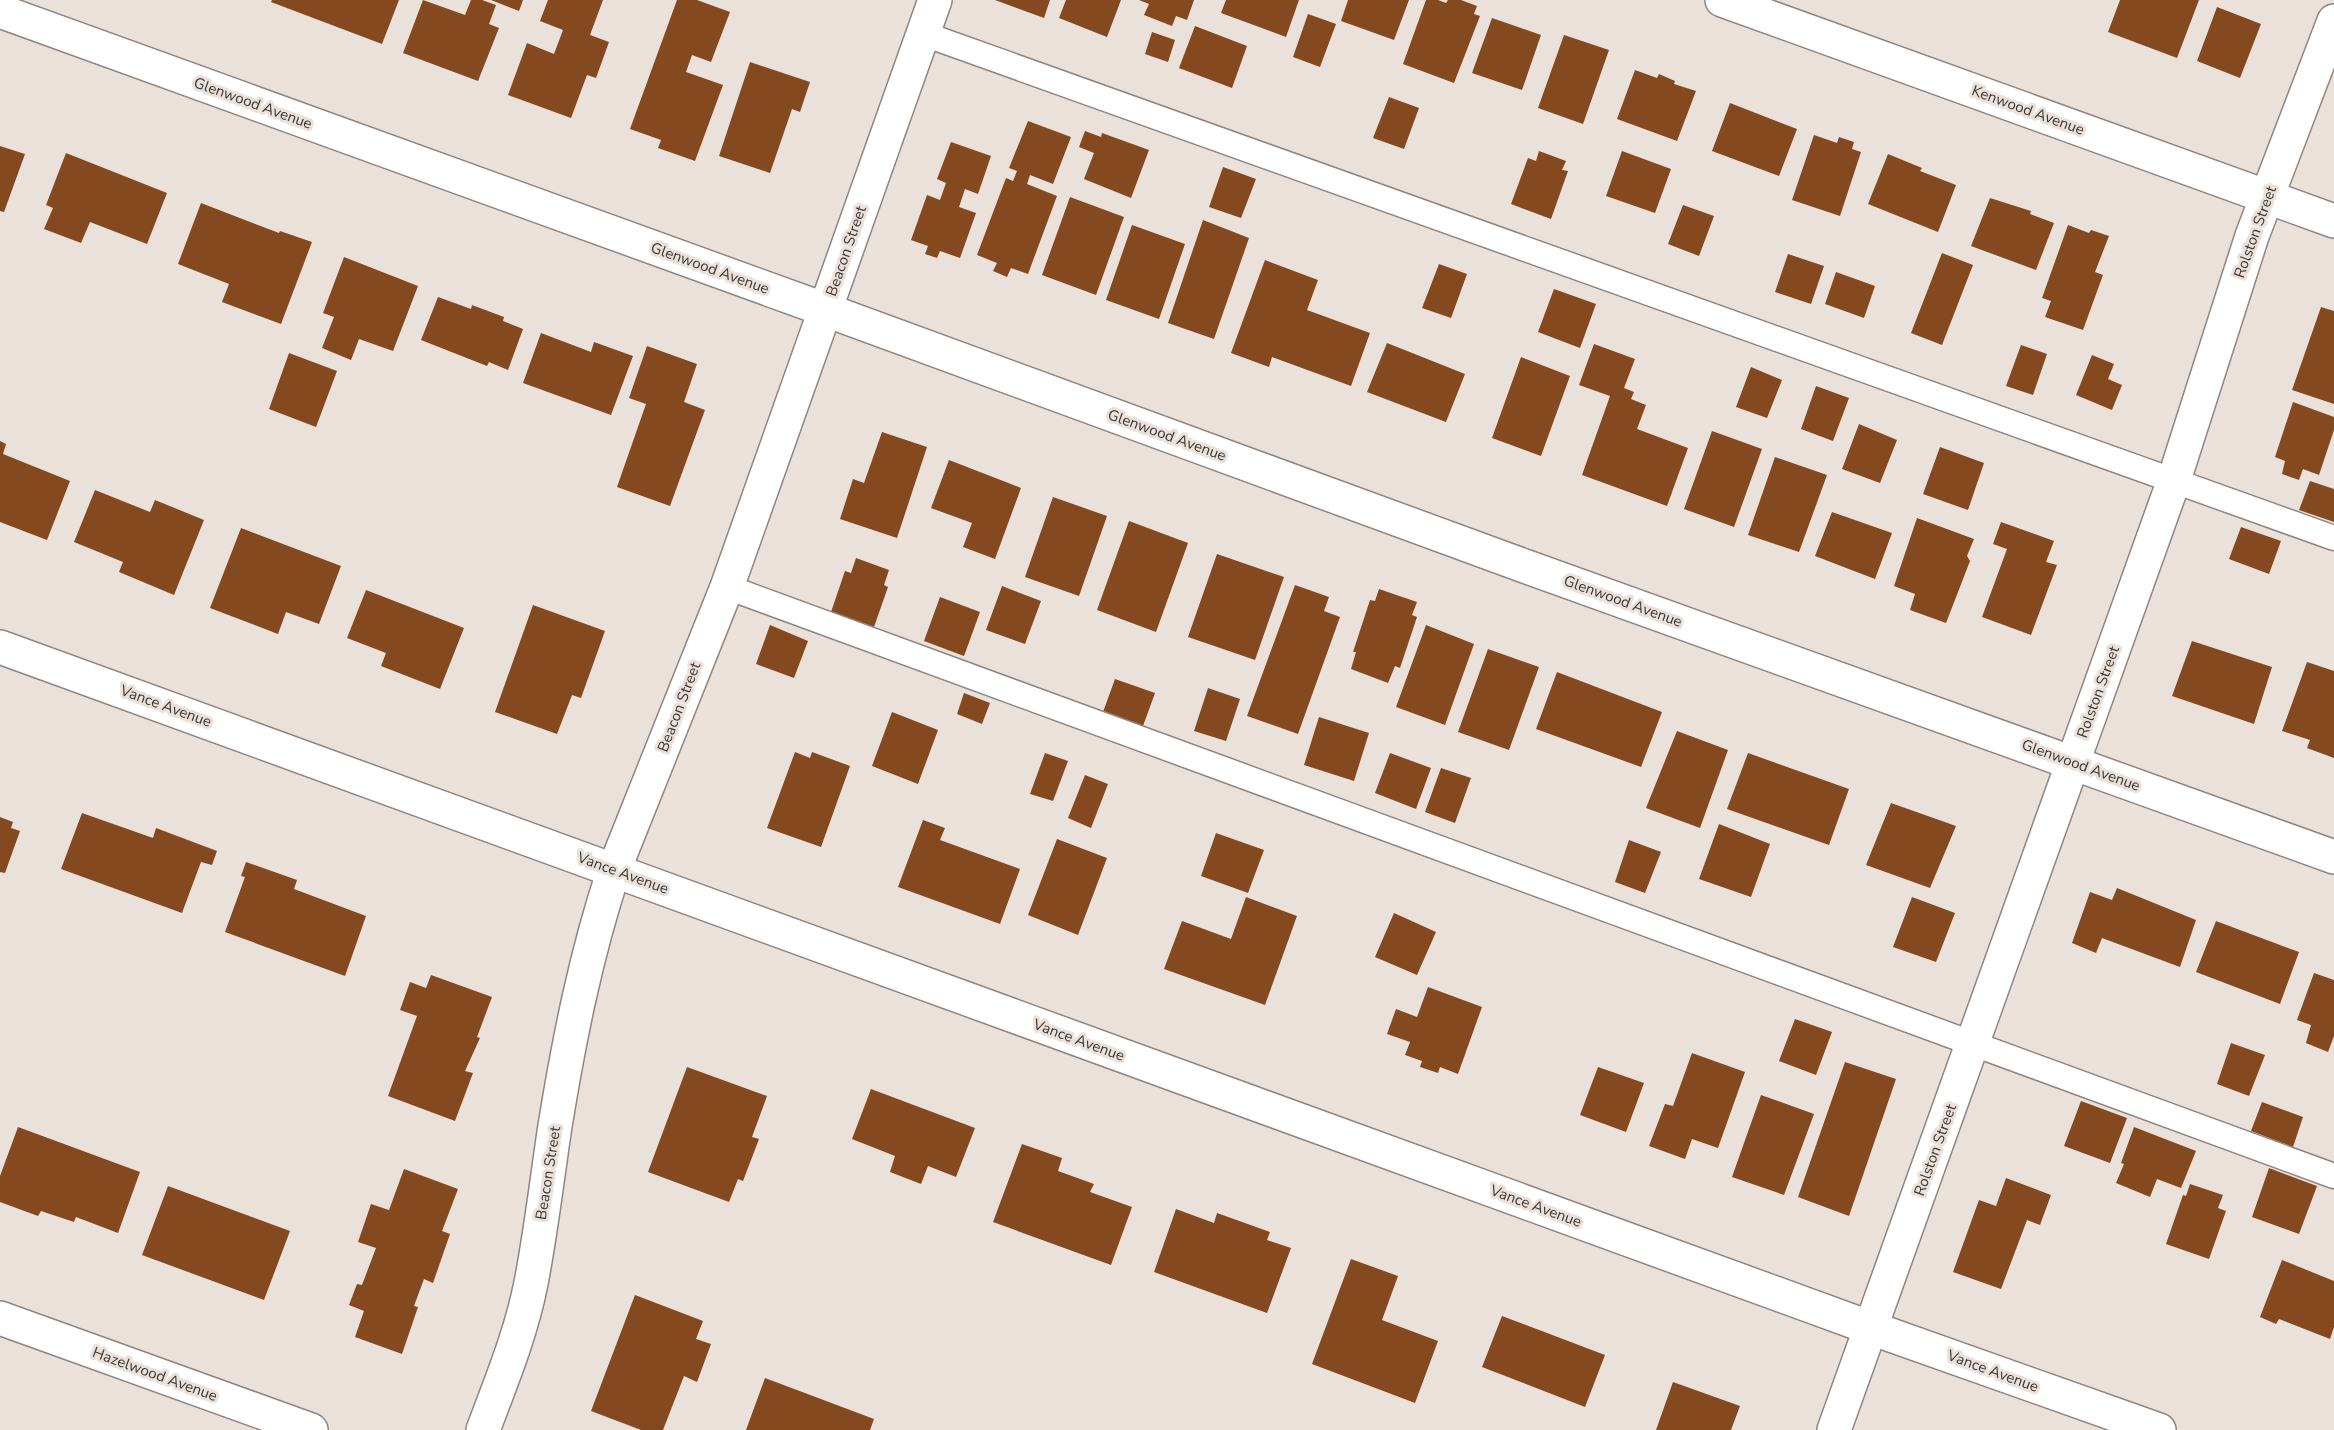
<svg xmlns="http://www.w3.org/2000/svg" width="2334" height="1430" viewBox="0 0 2334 1430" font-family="'Nunito Sans',sans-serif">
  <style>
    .building { fill: #84491e }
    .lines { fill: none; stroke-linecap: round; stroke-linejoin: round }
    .service-casing { stroke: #8f8681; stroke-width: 27 }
    .minor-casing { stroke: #8f8681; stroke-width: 36 }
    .tertiary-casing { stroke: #8f8681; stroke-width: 36 }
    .service { stroke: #fff; stroke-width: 24 }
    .minor { stroke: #fff; stroke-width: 33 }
    .tertiary { stroke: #fff; stroke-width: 33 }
    .labels { text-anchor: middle; stroke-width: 6; stroke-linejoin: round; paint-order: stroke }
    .street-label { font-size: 15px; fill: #3a3734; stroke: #ebe1db }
  </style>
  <rect width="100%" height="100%" fill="#ebe1db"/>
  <path class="building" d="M 272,0 L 399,0 L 382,44 L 271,2 Z
    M 423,0 L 465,15 L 471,0 L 482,0 L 496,5 L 489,24 L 499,28 L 478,81 L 403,53 Z
    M 491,0 L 523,0 L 519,11 Z
    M 548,0 L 603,0 L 590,35 L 609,42 L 596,78 L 587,75 L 571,118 L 508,95 L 527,43 L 554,54 L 563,30 L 540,21 Z
    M 677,0 L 697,0 L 730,12 L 711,62 L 692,55 L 686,72 L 723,85 L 695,161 L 658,148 L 661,140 L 630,129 Z
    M 995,0 L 1050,0 L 1044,18 Z
    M 1066,0 L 1121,0 L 1107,37 L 1059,18 Z
    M 1139,0 L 1194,0 L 1187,20 L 1176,16 L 1172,26 L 1144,15 L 1149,4 Z
    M 1226,0 L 1299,0 L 1286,37 L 1221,13 Z
    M 1348,0 L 1409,0 L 1394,40 L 1341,21 Z
    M 1426,0 L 1438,0 L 1446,3 L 1448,0 L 1461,0 L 1477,6 L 1474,14 L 1480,16 L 1454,83 L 1403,64 Z
    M 2120,0 L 2199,0 L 2177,58 L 2108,32 Z
    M 2217,7 L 2261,24 L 2240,78 L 2197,61 Z
    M 1308,14 L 1336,24 L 1320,67 L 1293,57 Z
    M 1492,18 L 1541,35 L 1522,90 L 1472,73 Z
    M 1195,26 L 1247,46 L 1232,88 L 1179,68 Z
    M 1152,32 L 1175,40 L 1168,62 L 1145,54 Z
    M 1564,35 L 1609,50 L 1583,124 L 1538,108 Z
    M 750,62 L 810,82 L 800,112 L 792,109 L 770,173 L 719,156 Z
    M 1635,70 L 1657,78 L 1659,74 L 1675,81 L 1674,84 L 1696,91 L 1677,141 L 1617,119 Z
    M 1389,97 L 1419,108 L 1404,149 L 1373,138 Z
    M 1730,103 L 1797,129 L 1779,176 L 1712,151 Z
    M 1028,121 L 1071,137 L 1053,184 L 1030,175 L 1027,184 L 1057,196 L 1028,274 L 1011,268 L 1007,277 L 993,271 L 997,263 L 977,255 L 1006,178 L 1013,181 L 1017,171 L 1009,168 Z
    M 1085,131 L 1101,137 L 1102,133 L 1149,150 L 1131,198 L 1084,179 L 1094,153 L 1079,147 Z
    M 1814,135 L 1837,143 L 1839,137 L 1854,142 L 1852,149 L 1861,152 L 1840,216 L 1792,200 Z
    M 951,142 L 991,156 L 978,194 L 965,189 L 959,207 L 976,213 L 960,258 L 940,251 L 937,258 L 925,254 L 928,246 L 911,240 L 927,195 L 940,200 L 946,183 L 937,179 Z
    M 0,146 L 25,154 L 4,212 L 0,211 Z
    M 1539,151 L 1566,161 L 1562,170 L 1568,171 L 1551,219 L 1511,204 L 1528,158 L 1536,161 Z
    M 1622,151 L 1671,169 L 1655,213 L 1606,196 Z
    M 66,153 L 167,193 L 147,244 L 90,222 L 81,243 L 44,229 L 53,208 L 46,205 Z
    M 1888,154 L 1922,168 L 1920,171 L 1956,185 L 1938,232 L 1868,204 Z
    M 1223,167 L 1256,179 L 1241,218 L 1209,207 Z
    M 1070,197 L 1124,217 L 1096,295 L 1042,275 Z
    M 1990,198 L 2031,211 L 2030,214 L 2054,223 L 2036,270 L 1971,246 Z
    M 201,203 L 279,233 L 280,231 L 312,242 L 281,324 L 222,302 L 229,284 L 178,264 Z
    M 1683,205 L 1714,216 L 1699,256 L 1668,244 Z
    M 1203,220 L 1249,238 L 1214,339 L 1168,323 Z
    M 1132,225 L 1185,244 L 1159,319 L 1106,300 Z
    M 2068,225 L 2089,233 L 2091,230 L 2109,236 L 2095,272 L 2103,275 L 2083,330 L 2045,317 L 2051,301 L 2042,298 Z
    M 1942,253 L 1973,265 L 1942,345 L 1911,333 Z
    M 1788,254 L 1824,266 L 1811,304 L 1775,292 Z
    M 344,257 L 418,286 L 393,351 L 359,339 L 351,360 L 322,348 L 334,317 L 323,313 Z
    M 1265,260 L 1318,280 L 1307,310 L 1370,333 L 1351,386 L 1272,357 L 1269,367 L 1231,353 Z
    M 1439,264 L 1467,274 L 1451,318 L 1422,308 Z
    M 1836,272 L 1875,286 L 1864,318 L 1825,304 Z
    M 1554,289 L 1596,304 L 1580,348 L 1538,332 Z
    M 438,297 L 471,309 L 472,305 L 504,317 L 503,321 L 523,329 L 508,370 L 489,362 L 487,366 L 421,340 Z
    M 2321,307 L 2334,311 L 2334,404 L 2292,390 Z
    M 541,333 L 591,352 L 594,342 L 633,356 L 611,415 L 523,383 Z
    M 1387,343 L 1465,374 L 1446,422 L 1367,392 Z
    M 1594,344 L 1635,359 L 1624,388 L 1634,392 L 1631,399 L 1646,405 L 1637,429 L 1688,448 L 1667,506 L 1582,475 L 1610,396 L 1579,385 Z
    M 2021,345 L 2047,354 L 2033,395 L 2006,386 Z
    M 647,346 L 697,364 L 684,402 L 705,410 L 670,506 L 617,487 L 646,404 L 629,398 Z
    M 289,353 L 337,371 L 316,427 L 269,409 Z
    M 2092,355 L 2114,364 L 2108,379 L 2122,385 L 2112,410 L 2076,395 Z
    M 1521,357 L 1570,376 L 1541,456 L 1492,438 Z
    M 1751,367 L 1782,380 L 1767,418 L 1736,407 Z
    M 1816,386 L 1849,398 L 1833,441 L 1801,429 Z
    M 2293,402 L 2334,417 L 2334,430 L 2319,475 L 2303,469 L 2299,480 L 2282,474 L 2285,461 L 2275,457 Z
    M 1859,424 L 1897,440 L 1880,483 L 1842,469 Z
    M 1712,431 L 1762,449 L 1734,527 L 1684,509 Z
    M 882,432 L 927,447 L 897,538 L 840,519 L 853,479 L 864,483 Z
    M 0,441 L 6,444 L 3,454 L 70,481 L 47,540 L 0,522 Z
    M 1940,447 L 1984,463 L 1968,510 L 1923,494 Z
    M 1775,457 L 1827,475 L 1799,552 L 1748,535 Z
    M 949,460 L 1021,488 L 995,559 L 963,547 L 972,523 L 931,508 Z
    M 2310,481 L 2334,489 L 2334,522 L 2299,510 Z
    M 95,490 L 150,512 L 155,500 L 204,520 L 174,595 L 119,572 L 123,562 L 74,542 Z
    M 1053,497 L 1107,516 L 1079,596 L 1025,577 Z
    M 1832,512 L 1892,533 L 1875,579 L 1815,556 Z
    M 1917,518 L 1974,539 L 1967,556 L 1970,561 L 1946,623 L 1910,610 L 1915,594 L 1894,586 Z
    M 1129,521 L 1188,543 L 1156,632 L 1097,610 Z
    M 2001,522 L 2054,541 L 2046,562 L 2057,565 L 2031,635 L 1982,617 L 2007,549 L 1993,544 Z
    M 2241,527 L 2281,541 L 2269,574 L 2229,559 Z
    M 241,528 L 341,566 L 319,624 L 286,612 L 278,634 L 210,608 Z
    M 1217,554 L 1284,577 L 1255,660 L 1188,637 Z
    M 856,558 L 889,570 L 884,585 L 888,587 L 874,627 L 831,612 L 845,571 L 851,573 Z
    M 1295,585 L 1329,597 L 1324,611 L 1340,617 L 1298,734 L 1247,716 Z
    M 1002,586 L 1041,601 L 1025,644 L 986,630 Z
    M 1379,589 L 1417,602 L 1412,615 L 1417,617 L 1400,668 L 1395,666 L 1388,683 L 1351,669 L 1356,652 L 1353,652 L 1370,600 L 1375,601 Z
    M 366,590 L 464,628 L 440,689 L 381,666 L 386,653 L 347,638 Z
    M 940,597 L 980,612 L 964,656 L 924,641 Z
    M 533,605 L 605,631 L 581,698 L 572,695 L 557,734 L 495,712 Z
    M 770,625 L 808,641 L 794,678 L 756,664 Z
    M 1426,625 L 1474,644 L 1445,725 L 1396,707 Z
    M 2192,641 L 2272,667 L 2254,724 L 2172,696 Z
    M 1488,649 L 1539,667 L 1509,750 L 1458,732 Z
    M 2307,662 L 2334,671 L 2334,758 L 2307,748 L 2310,740 L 2282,731 Z
    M 1557,672 L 1662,712 L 1641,767 L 1536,729 Z
    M 1115,679 L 1155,693 L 1143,726 L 1103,712 Z
    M 1208,688 L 1240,699 L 1226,741 L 1194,731 Z
    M 964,693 L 990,703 L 982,724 L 957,714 Z
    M 892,712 L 938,730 L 918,784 L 872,766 Z
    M 1319,717 L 1369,733 L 1354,781 L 1304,765 Z
    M 1677,731 L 1728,750 L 1700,828 L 1646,808 Z
    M 795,752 L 810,758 L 812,752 L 850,766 L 821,847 L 767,828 Z
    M 1045,753 L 1068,761 L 1053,801 L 1030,794 Z
    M 1390,753 L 1431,768 L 1416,809 L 1375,793 Z
    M 1748,753 L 1849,789 L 1829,845 L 1727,809 Z
    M 1441,768 L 1471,778 L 1455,823 L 1425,812 Z
    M 1085,775 L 1108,784 L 1091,828 L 1068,818 Z
    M 1891,803 L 1956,826 L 1930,888 L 1866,865 Z
    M 82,813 L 153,838 L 156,828 L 217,851 L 212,865 L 201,862 L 182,913 L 61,869 Z
    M 0,817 L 13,822 L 11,828 L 20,831 L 5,873 L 0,872 Z
    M 923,820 L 945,828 L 940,840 L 1020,869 L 1000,924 L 898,887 Z
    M 1719,824 L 1770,844 L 1751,897 L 1699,879 Z
    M 1216,833 L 1264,850 L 1248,893 L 1201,876 Z
    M 1057,839 L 1107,858 L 1078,935 L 1028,915 Z
    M 1629,840 L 1661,852 L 1645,893 L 1615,882 Z
    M 246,862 L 297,880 L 294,889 L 366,916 L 345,976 L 225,932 L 245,877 L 241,876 Z
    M 2117,888 L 2196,920 L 2180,967 L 2102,938 L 2096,953 L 2072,943 L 2090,892 L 2112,900 Z
    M 1246,897 L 1297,916 L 1265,1005 L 1164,969 L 1182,921 L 1231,939 Z
    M 1912,897 L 1955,913 L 1936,962 L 1893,947 Z
    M 1394,913 L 1436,932 L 1417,975 L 1375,957 Z
    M 2216,921 L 2299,952 L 2280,1004 L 2196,972 Z
    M 2314,973 L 2334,980 L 2334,1036 L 2328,1052 L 2306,1043 L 2311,1025 L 2297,1020 Z
    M 431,975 L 492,997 L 477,1037 L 480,1038 L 465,1071 L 473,1073 L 455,1121 L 388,1096 L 417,1016 L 400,1010 L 410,982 L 426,988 Z
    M 1428,987 L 1482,1007 L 1458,1074 L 1440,1067 L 1438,1073 L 1420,1067 L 1422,1061 L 1405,1055 L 1410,1042 L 1387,1034 L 1396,1009 L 1417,1017 Z
    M 1795,1019 L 1832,1032 L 1816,1075 L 1779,1061 Z
    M 2231,1043 L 2265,1055 L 2249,1096 L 2217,1084 Z
    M 1692,1053 L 1745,1072 L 1718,1148 L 1692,1139 L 1685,1159 L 1649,1146 L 1665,1104 L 1673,1106 Z
    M 1845,1062 L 1896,1079 L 1849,1216 L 1798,1197 Z
    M 687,1067 L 767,1096 L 752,1137 L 759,1139 L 743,1181 L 738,1179 L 729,1202 L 648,1172 Z
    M 1598,1067 L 1644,1083 L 1626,1132 L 1580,1115 Z
    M 871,1089 L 975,1128 L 956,1177 L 928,1166 L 921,1184 L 890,1172 L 895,1156 L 852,1139 Z
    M 1761,1095 L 1814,1114 L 1784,1195 L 1732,1177 Z
    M 2081,1101 L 2127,1118 L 2110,1163 L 2064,1146 Z
    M 2262,1102 L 2303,1117 L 2293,1147 L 2251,1131 Z
    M 18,1127 L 140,1172 L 118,1233 L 76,1217 L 74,1222 L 41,1211 L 38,1216 L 0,1202 L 0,1176 Z
    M 2134,1127 L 2196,1151 L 2181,1188 L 2157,1179 L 2150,1197 L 2116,1183 L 2124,1164 L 2121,1163 Z
    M 1022,1144 L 1062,1158 L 1058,1171 L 1094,1184 L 1090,1192 L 1132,1207 L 1111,1265 L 993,1222 Z
    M 2269,1168 L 2317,1186 L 2299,1234 L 2252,1217 Z
    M 404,1169 L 458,1189 L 442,1231 L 450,1234 L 433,1283 L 424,1279 L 414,1306 L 418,1307 L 402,1354 L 355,1337 L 364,1311 L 349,1305 L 357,1284 L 362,1285 L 376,1248 L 358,1242 L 371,1204 L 389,1210 Z
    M 2006,1178 L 2051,1195 L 2040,1225 L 2027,1220 L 2001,1289 L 1953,1272 L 1979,1200 L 1996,1206 Z
    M 2190,1184 L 2223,1195 L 2218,1208 L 2226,1211 L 2209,1259 L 2166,1244 L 2183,1195 L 2186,1196 Z
    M 168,1186 L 290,1231 L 264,1300 L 142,1255 Z
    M 1176,1209 L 1214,1223 L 1217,1213 L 1270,1232 L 1267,1240 L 1291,1248 L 1267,1313 L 1154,1272 Z
    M 1351,1259 L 1398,1276 L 1382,1320 L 1438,1341 L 1415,1403 L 1312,1364 Z
    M 2282,1260 L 2334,1281 L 2334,1327 L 2330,1339 L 2279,1319 L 2276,1324 L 2260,1317 Z
    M 635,1295 L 703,1321 L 696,1339 L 711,1344 L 697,1382 L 684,1376 L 663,1430 L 641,1430 L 591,1411 Z
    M 1502,1316 L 1605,1355 L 1585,1407 L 1482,1367 Z
    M 765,1378 L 874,1419 L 870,1430 L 746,1430 Z
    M 1673,1382 L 1740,1406 L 1731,1430 L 1656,1430 Z"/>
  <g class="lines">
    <defs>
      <path id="service" d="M 924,34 L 2334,538
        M 727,587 L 2334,1176"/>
      <path id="minor" d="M 1722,0 L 2334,221
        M 0,11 L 826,310 L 1530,568 L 2334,857
        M 0,1318 L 311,1430
        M 483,1430 C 501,1382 521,1334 531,1283 C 541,1232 547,1179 555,1126 C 569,1040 586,954 614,870 L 727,587 L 935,0
        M 1834,1430 L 2174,480 L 2252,236 L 2334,21"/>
      <path id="tertiary" d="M 0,647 L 1871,1328 L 2159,1430"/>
    </defs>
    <use href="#service" class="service-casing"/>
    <use href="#minor" class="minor-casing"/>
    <use href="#tertiary" class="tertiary-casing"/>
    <use href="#service" class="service"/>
    <use href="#minor" class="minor"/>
    <use href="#tertiary" class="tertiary"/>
  </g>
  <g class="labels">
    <g class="street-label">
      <text transform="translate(253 103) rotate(20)" y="5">Glenwood Avenue</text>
      <text transform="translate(2028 110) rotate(20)" y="5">Kenwood Avenue</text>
      <text transform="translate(2255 232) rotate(-70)" y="5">Rolston Street</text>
      <text transform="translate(846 251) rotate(-71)" y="5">Beacon Street</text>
      <text transform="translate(710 268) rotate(20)" y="5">Glenwood Avenue</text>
      <text transform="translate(1167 435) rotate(20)" y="5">Glenwood Avenue</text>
      <text transform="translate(1623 601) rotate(20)" y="5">Glenwood Avenue</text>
      <text transform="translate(2098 692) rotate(-70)" y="5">Rolston Street</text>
      <text transform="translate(166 706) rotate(20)" y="5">Vance Avenue</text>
      <text transform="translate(679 707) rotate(-69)" y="5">Beacon Street</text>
      <text transform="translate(2081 765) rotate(20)" y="5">Glenwood Avenue</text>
      <text transform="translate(623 873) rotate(20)" y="5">Vance Avenue</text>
      <text transform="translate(1079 1040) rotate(20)" y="5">Vance Avenue</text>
      <text transform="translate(1935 1150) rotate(-70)" y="5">Rolston Street</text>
      <text transform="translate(548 1173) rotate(-81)" y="5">Beacon Street</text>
      <text transform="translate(1536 1206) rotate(20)" y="5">Vance Avenue</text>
      <text transform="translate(1993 1371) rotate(20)" y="5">Vance Avenue</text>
      <text transform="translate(155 1374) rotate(20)" y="5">Hazelwood Avenue</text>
    </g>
  </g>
</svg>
